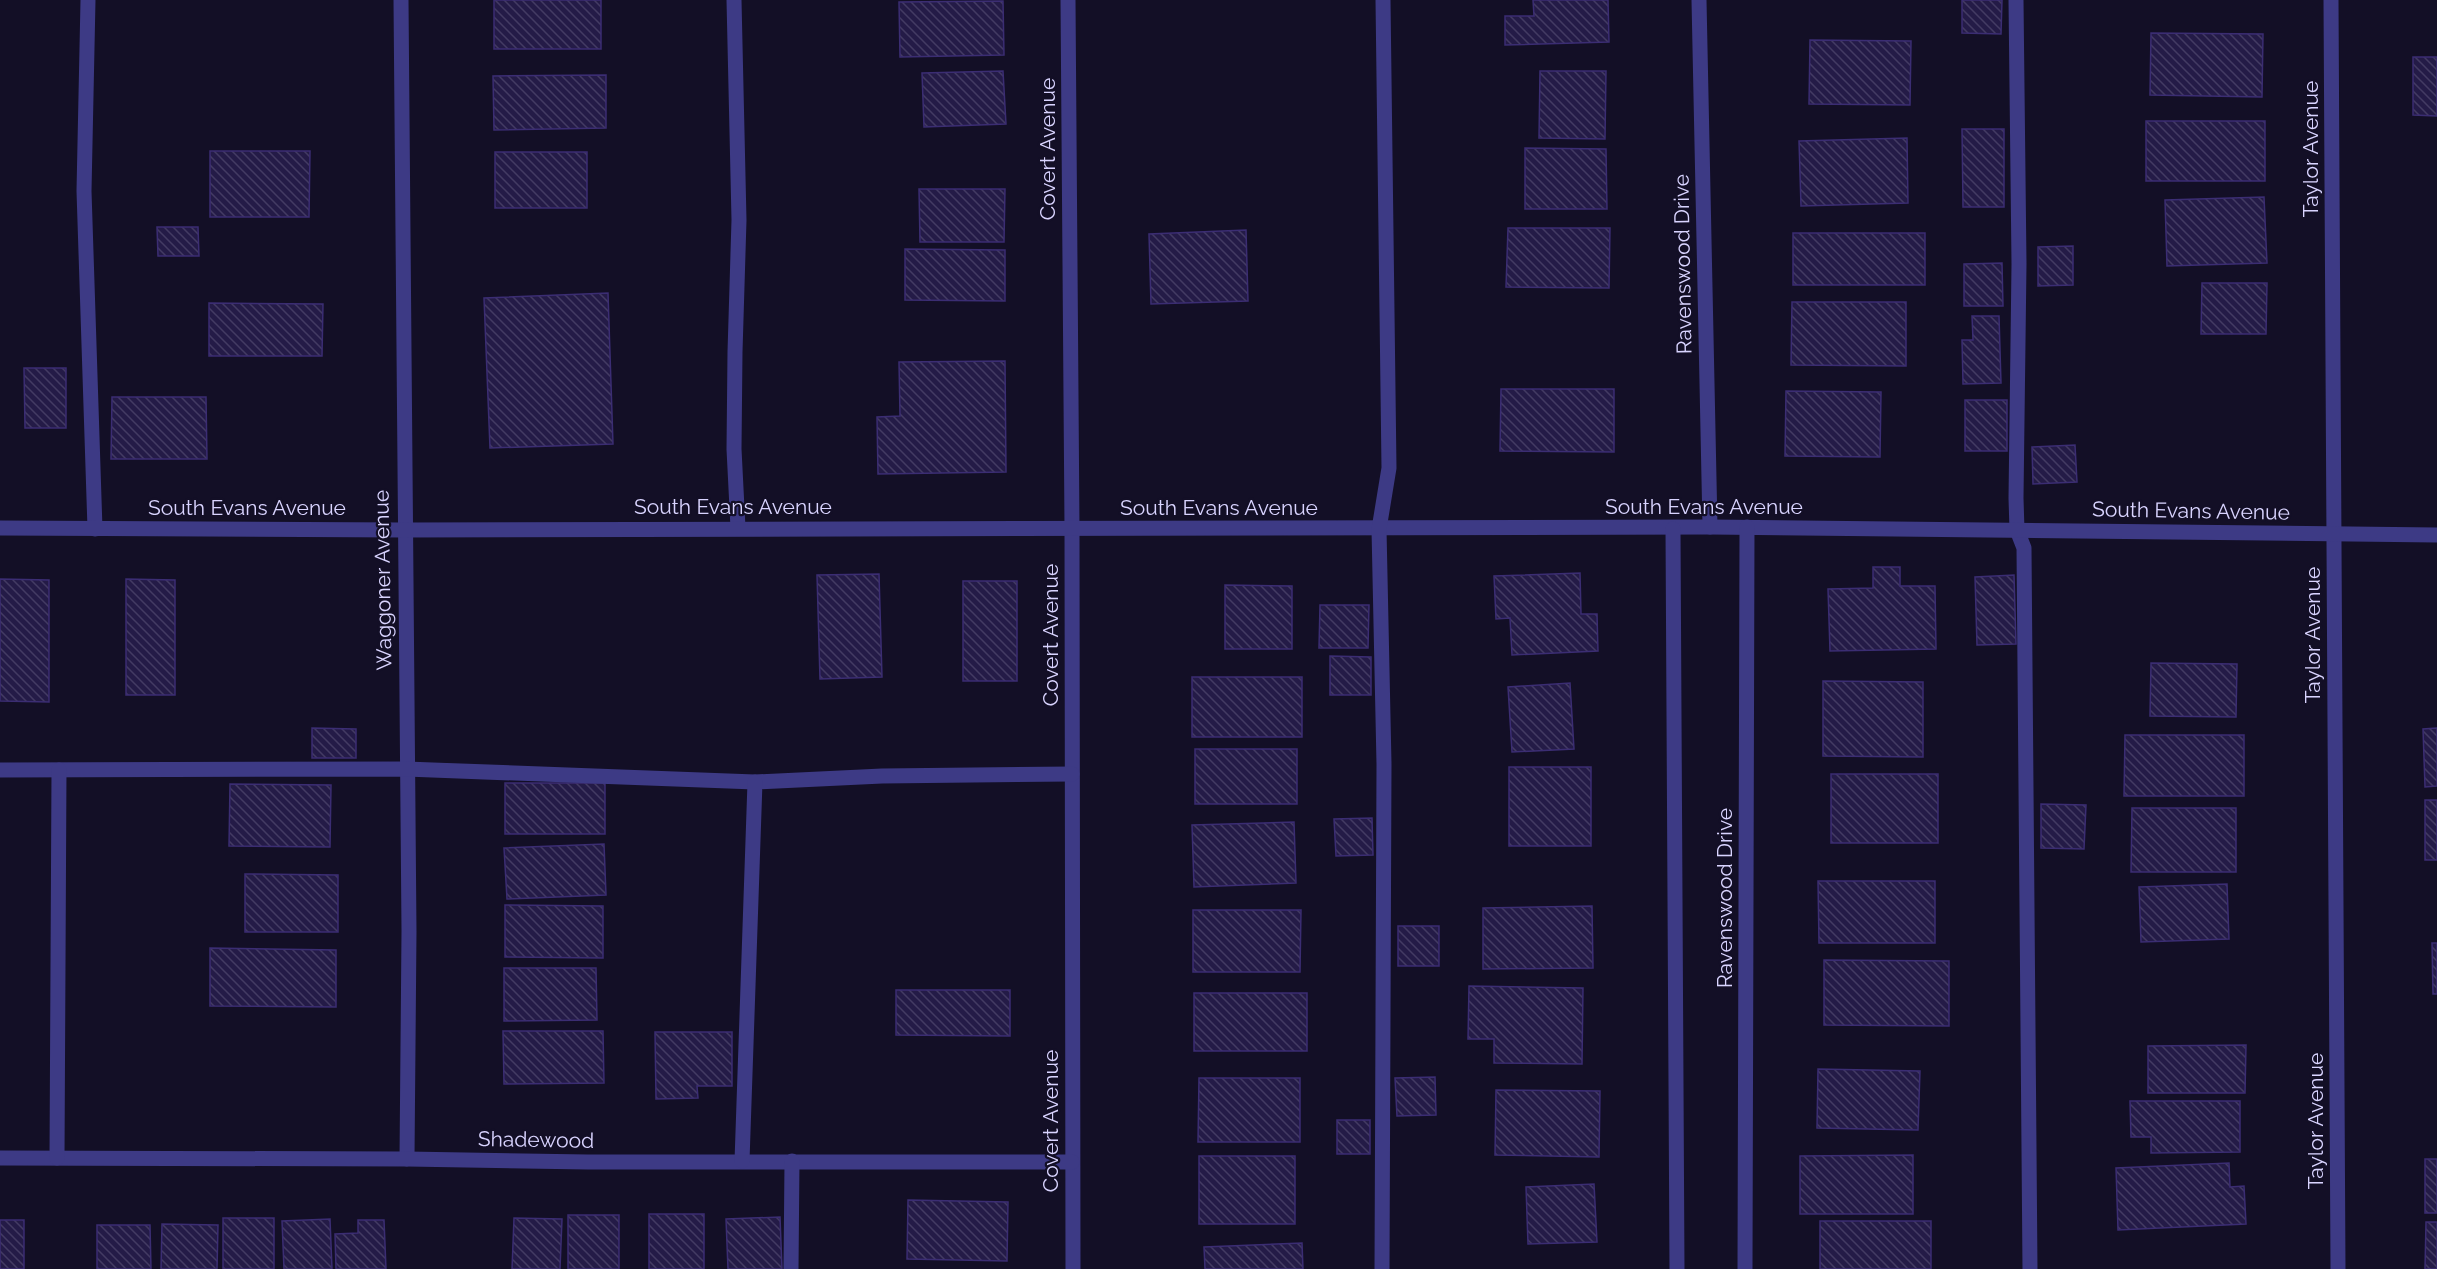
<svg xmlns="http://www.w3.org/2000/svg" width="2437" height="1269" viewBox="0 0 2437 1269" font-family="Raleway,sans-serif">
  <style>
    .building { fill: url(#building-back-hatch); stroke: #3b2d73; stroke-width: 1.5 }
    .lines { fill: none; stroke-linecap: round; stroke-linejoin: round }
    .minor { stroke: #3d3a85; stroke-width: 15 }
    .labels { text-anchor: middle; stroke-width: 4.5; stroke-linejoin: round; paint-order: stroke }
    .street-label { font-size: 21px; fill: #d9d4ff; stroke: #130f26 }
  </style>
  <defs>
    <pattern id="building-back-hatch" width="6" height="6" patternUnits="userSpaceOnUse" patternTransform="scale(1.5)"><rect width="6" height="6" fill="#241b47"/><path d="M-1 5l2 2M0 0l6 6M5-1l2 2" fill="none" stroke="#433b63"/></pattern>
  </defs>
  <rect width="100%" height="100%" fill="#130f26"/>
  <g class="building">
    <rect x="494" y="0" width="107" height="49"/>
    <path d="M 1533,0 L 1608,0 L 1609,42 L 1505,45 L 1505,16 L 1534,16 Z"/>
    <path d="M 1962,0 L 2002,0 L 2001,34 L 1962,33 Z"/>
    <path d="M 1003,1 L 1004,55 L 900,57 L 899,2 Z"/>
    <path d="M 2151,33 L 2263,34 L 2262,97 L 2150,95 Z"/>
    <path d="M 1810,40 L 1911,41 L 1910,105 L 1809,104 Z"/>
    <path d="M 2413,57 L 2437,57 L 2437,116 L 2413,115 Z"/>
    <path d="M 1003,71 L 1006,124 L 924,127 L 922,73 Z"/>
    <path d="M 1540,71 L 1606,71 L 1605,139 L 1539,138 Z"/>
    <path d="M 606,75 L 606,128 L 494,130 L 493,76 Z"/>
    <rect x="2146" y="121" width="119" height="60"/>
    <path d="M 1962,129 L 2004,129 L 2004,207 L 1963,207 Z"/>
    <path d="M 1907,138 L 1908,203 L 1801,206 L 1799,141 Z"/>
    <path d="M 1525,148 L 1606,149 L 1607,209 L 1525,209 Z"/>
    <path d="M 210,151 L 310,151 L 309,217 L 210,217 Z"/>
    <rect x="495" y="152" width="92" height="56"/>
    <path d="M 919,189 L 1005,189 L 1004,242 L 920,242 Z"/>
    <path d="M 2264,197 L 2267,263 L 2167,266 L 2165,200 Z"/>
    <path d="M 157,227 L 198,227 L 199,256 L 158,256 Z"/>
    <path d="M 1508,228 L 1610,228 L 1609,288 L 1506,287 Z"/>
    <path d="M 1246,230 L 1248,301 L 1151,304 L 1149,234 Z"/>
    <rect x="1793" y="233" width="132" height="52"/>
    <path d="M 2073,246 L 2073,285 L 2038,286 L 2038,247 Z"/>
    <path d="M 905,249 L 1005,250 L 1005,301 L 905,300 Z"/>
    <path d="M 2002,263 L 2003,306 L 1964,306 L 1964,264 Z"/>
    <path d="M 2202,283 L 2267,283 L 2266,334 L 2201,334 Z"/>
    <path d="M 608,293 L 613,444 L 490,448 L 484,298 Z"/>
    <path d="M 1792,302 L 1906,302 L 1906,366 L 1791,365 Z"/>
    <path d="M 209,303 L 323,304 L 322,356 L 209,356 Z"/>
    <path d="M 1972,316 L 1999,316 L 2001,383 L 1963,384 L 1962,340 L 1973,340 Z"/>
    <path d="M 1005,361 L 1006,472 L 878,474 L 877,417 L 900,416 L 899,362 Z"/>
    <path d="M 24,368 L 66,368 L 66,428 L 25,428 Z"/>
    <path d="M 1501,389 L 1614,389 L 1614,452 L 1500,451 Z"/>
    <path d="M 1786,391 L 1881,392 L 1880,457 L 1785,456 Z"/>
    <path d="M 112,397 L 206,397 L 207,459 L 111,459 Z"/>
    <rect x="1965" y="400" width="42" height="51"/>
    <path d="M 2075,445 L 2077,482 L 2033,484 L 2032,447 Z"/>
    <path d="M 1873,567 L 1900,567 L 1900,586 L 1935,586 L 1936,649 L 1830,651 L 1828,589 L 1873,588 Z"/>
    <path d="M 1580,573 L 1581,614 L 1597,614 L 1598,651 L 1512,655 L 1510,618 L 1496,619 L 1494,576 Z"/>
    <path d="M 879,574 L 882,677 L 820,679 L 817,575 Z"/>
    <path d="M 2014,575 L 2016,644 L 1977,645 L 1975,577 Z"/>
    <path d="M 0,579 L 49,580 L 49,702 L 0,701 Z"/>
    <path d="M 126,579 L 175,580 L 175,695 L 126,695 Z"/>
    <rect x="963" y="581" width="54" height="100"/>
    <path d="M 1225,585 L 1292,586 L 1292,649 L 1225,649 Z"/>
    <path d="M 1320,605 L 1369,605 L 1368,648 L 1319,648 Z"/>
    <path d="M 1330,656 L 1371,657 L 1371,695 L 1330,695 Z"/>
    <path d="M 2151,663 L 2237,664 L 2236,717 L 2150,716 Z"/>
    <rect x="1192" y="677" width="110" height="60"/>
    <path d="M 1823,681 L 1923,682 L 1923,757 L 1823,756 Z"/>
    <path d="M 1570,683 L 1574,749 L 1512,752 L 1508,687 Z"/>
    <path d="M 312,728 L 356,729 L 356,758 L 312,758 Z"/>
    <path d="M 2437,728 L 2437,786 L 2425,787 L 2423,729 Z"/>
    <path d="M 2125,735 L 2244,735 L 2244,796 L 2124,796 Z"/>
    <rect x="1195" y="749" width="102" height="55"/>
    <rect x="1509" y="767" width="82" height="79"/>
    <rect x="1831" y="774" width="107" height="69"/>
    <rect x="505" y="783" width="100" height="51"/>
    <path d="M 230,784 L 331,785 L 330,847 L 229,846 Z"/>
    <rect x="2425" y="800" width="12" height="60"/>
    <path d="M 2041,804 L 2086,805 L 2084,849 L 2041,848 Z"/>
    <path d="M 2132,808 L 2236,808 L 2236,872 L 2131,872 Z"/>
    <path d="M 1372,818 L 1373,855 L 1336,856 L 1334,819 Z"/>
    <path d="M 1294,822 L 1296,883 L 1194,887 L 1192,825 Z"/>
    <path d="M 604,844 L 606,895 L 507,899 L 504,848 Z"/>
    <path d="M 245,874 L 338,875 L 338,932 L 245,932 Z"/>
    <path d="M 1818,881 L 1935,881 L 1935,943 L 1819,943 Z"/>
    <path d="M 2227,884 L 2229,939 L 2141,942 L 2139,887 Z"/>
    <path d="M 505,905 L 603,906 L 603,958 L 505,957 Z"/>
    <path d="M 1592,906 L 1593,968 L 1483,969 L 1483,908 Z"/>
    <path d="M 1193,910 L 1301,910 L 1300,972 L 1193,972 Z"/>
    <rect x="1398" y="926" width="41" height="40"/>
    <path d="M 2432,943 L 2437,943 L 2437,994 L 2433,994 Z"/>
    <path d="M 210,948 L 336,950 L 336,1007 L 210,1006 Z"/>
    <path d="M 1824,960 L 1949,961 L 1949,1026 L 1824,1025 Z"/>
    <path d="M 504,968 L 596,968 L 597,1020 L 504,1021 Z"/>
    <path d="M 1469,986 L 1583,988 L 1582,1064 L 1494,1063 L 1494,1039 L 1468,1039 Z"/>
    <path d="M 896,990 L 1010,990 L 1010,1036 L 896,1035 Z"/>
    <rect x="1194" y="993" width="113" height="58"/>
    <path d="M 503,1031 L 603,1031 L 604,1083 L 504,1084 Z"/>
    <path d="M 655,1032 L 732,1032 L 732,1086 L 697,1086 L 698,1098 L 656,1099 Z"/>
    <path d="M 2246,1045 L 2245,1093 L 2148,1093 L 2148,1046 Z"/>
    <path d="M 1818,1069 L 1920,1071 L 1918,1130 L 1817,1128 Z"/>
    <path d="M 1435,1077 L 1436,1115 L 1397,1116 L 1395,1078 Z"/>
    <path d="M 1199,1078 L 1300,1078 L 1300,1142 L 1198,1142 Z"/>
    <path d="M 1496,1090 L 1600,1091 L 1599,1157 L 1495,1155 Z"/>
    <path d="M 2130,1101 L 2240,1101 L 2240,1152 L 2151,1153 L 2151,1137 L 2131,1137 Z"/>
    <rect x="1337" y="1120" width="33" height="34"/>
    <path d="M 1913,1155 L 1913,1214 L 1800,1214 L 1800,1156 Z"/>
    <rect x="1199" y="1156" width="96" height="68"/>
    <rect x="2425" y="1159" width="12" height="54"/>
    <path d="M 2229,1163 L 2230,1187 L 2244,1186 L 2246,1224 L 2118,1230 L 2116,1168 Z"/>
    <path d="M 1594,1184 L 1597,1242 L 1528,1244 L 1526,1187 Z"/>
    <path d="M 908,1200 L 1008,1202 L 1007,1261 L 907,1259 Z"/>
    <rect x="649" y="1214" width="55" height="55"/>
    <rect x="568" y="1215" width="51" height="54"/>
    <path d="M 780,1217 L 782,1269 L 728,1269 L 726,1219 Z"/>
    <rect x="223" y="1218" width="51" height="51"/>
    <path d="M 514,1218 L 562,1219 L 560,1269 L 512,1269 Z"/>
    <path d="M 330,1219 L 332,1269 L 284,1269 L 282,1221 Z"/>
    <rect x="0" y="1220" width="24" height="49"/>
    <path d="M 358,1220 L 384,1220 L 386,1269 L 336,1269 L 335,1234 L 358,1233 Z"/>
    <rect x="1820" y="1221" width="111" height="48"/>
    <path d="M 2426,1222 L 2437,1222 L 2437,1269 L 2425,1269 Z"/>
    <path d="M 162,1224 L 218,1225 L 217,1269 L 161,1269 Z"/>
    <path d="M 97,1225 L 150,1225 L 151,1269 L 97,1269 Z"/>
    <path d="M 1302,1243 L 1303,1269 L 1205,1269 L 1204,1247 Z"/>
  </g>
  <g class="lines">
    <g class="minor">
      <path d="M 88,0 L 84,191 L 95,529"/>
      <path d="M 401,0 L 409,931 L 407,1159"/>
      <path d="M 734,0 L 739,220 L 735,352 L 734,449 L 738,528"/>
      <path d="M 1068,0 L 1072,529 L 1073,1269"/>
      <path d="M 1699,0 L 1710,527"/>
      <path d="M 2016,0 L 2019,264 L 2016,498 L 2017,530 L 2024,548 L 2030,1269"/>
      <path d="M 2331,0 L 2338,1269"/>
      <path d="M 0,528 L 404,530 L 1710,527 L 2437,535"/>
      <path d="M 1673,529 L 1677,1269"/>
      <path d="M 0,770 L 406,769 L 755,782 L 882,776 L 1072,774"/>
      <path d="M 0,1158 L 407,1159 L 588,1162 L 1072,1162"/>
      <path d="M 57,1158 L 59,770"/>
      <path d="M 742,1161 L 755,782"/>
      <path d="M 791,1269 L 792,1161"/>
      <path d="M 1382,1269 L 1384,764 L 1379,529 L 1389,468 L 1383,0"/>
      <path d="M 1745,1269 L 1747,527"/>
    </g>
  </g>
  <g class="labels">
    <g class="street-label">
      <text transform="translate(1048 149) rotate(-90)" y="7">Covert Avenue</text>
      <text transform="translate(2311 149) rotate(-90)" y="7">Taylor Avenue</text>
      <text transform="translate(1683 264) rotate(-91)" y="7">Ravenswood Drive</text>
      <text x="733" y="514">South Evans Avenue</text>
      <text x="1704" y="514">South Evans Avenue</text>
      <text x="247" y="515">South Evans Avenue</text>
      <text x="1219" y="515">South Evans Avenue</text>
      <text transform="translate(2191 511) rotate(1)" y="7">South Evans Avenue</text>
      <text transform="translate(383 580) rotate(-91)" y="7">Waggoner Avenue</text>
      <text transform="translate(1051 635) rotate(-90)" y="7">Covert Avenue</text>
      <text transform="translate(2313 635) rotate(-90)" y="7">Taylor Avenue</text>
      <text transform="translate(1725 898) rotate(-90)" y="7">Ravenswood Drive</text>
      <text transform="translate(1051 1121) rotate(-90)" y="7">Covert Avenue</text>
      <text transform="translate(2316 1121) rotate(-90)" y="7">Taylor Avenue</text>
      <text transform="translate(536 1140) rotate(1)" y="7">Shadewood</text>
    </g>
  </g>
</svg>
